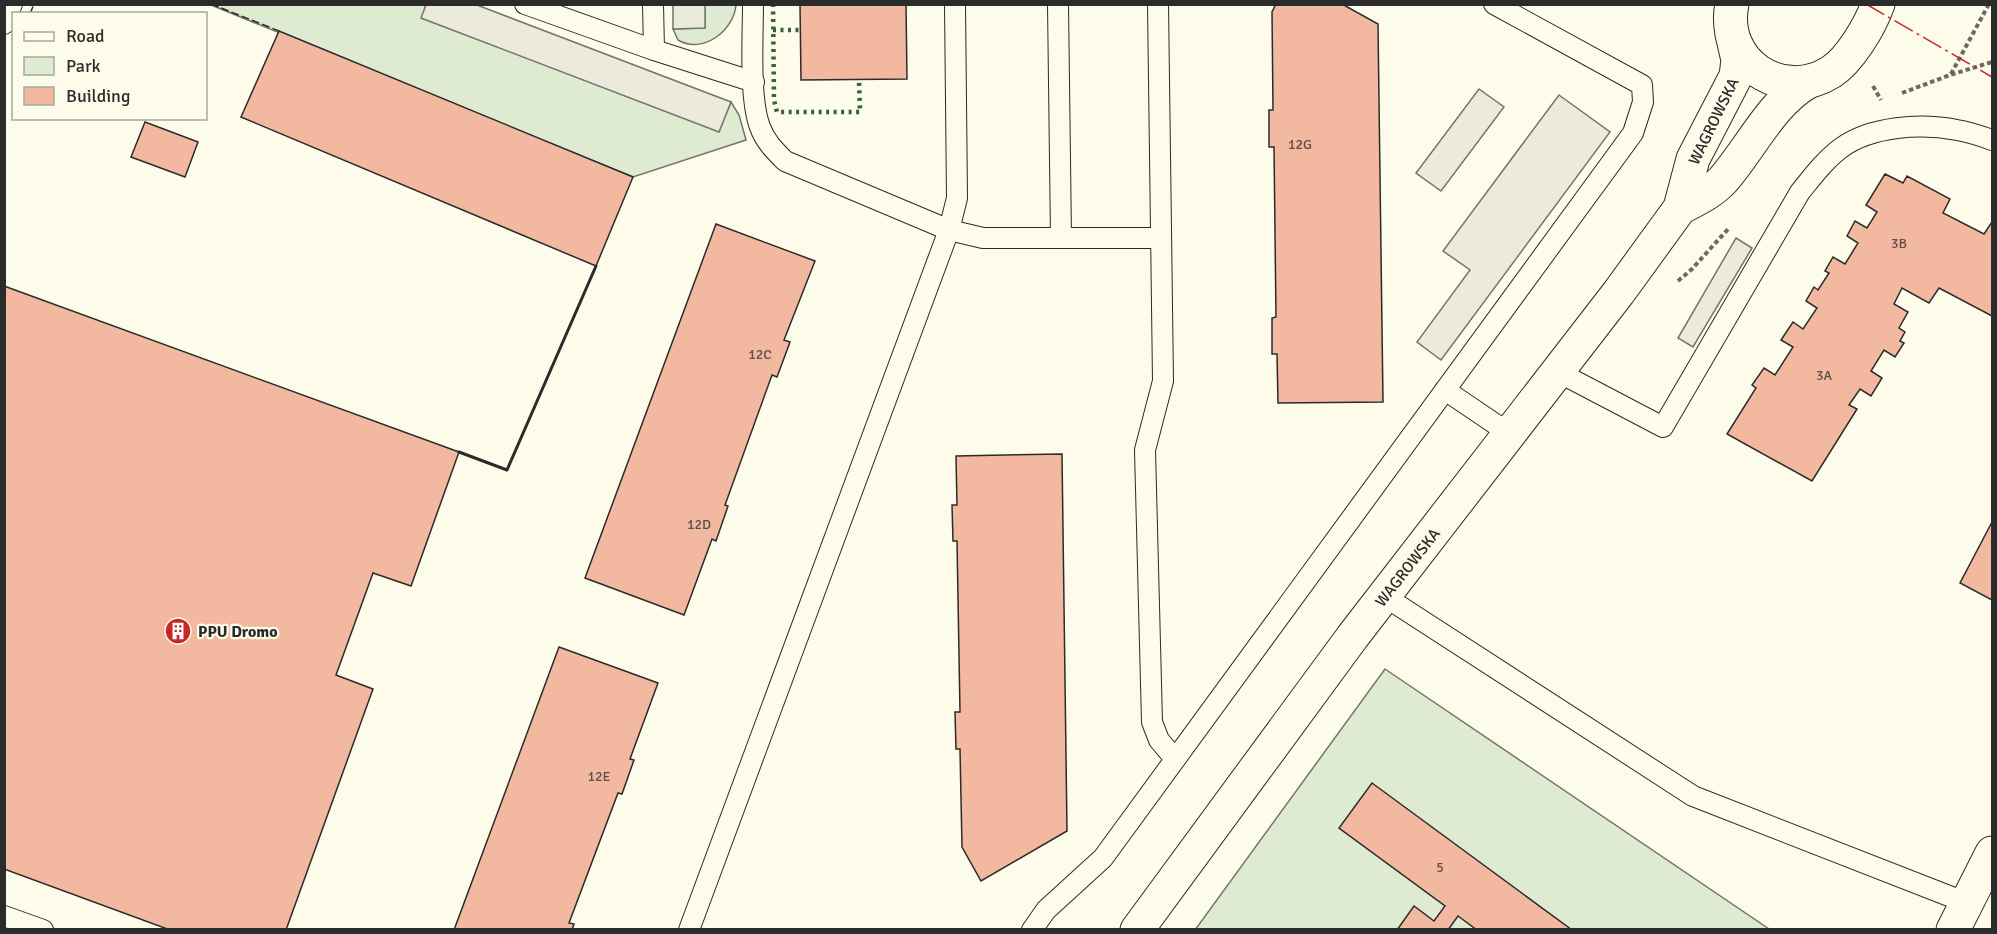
<svg xmlns="http://www.w3.org/2000/svg" width="1997" height="934" viewBox="0 0 1997 934" font-family="Signika,sans-serif">
  <style>
    .green { fill: #deebd1; stroke: #74746e; stroke-width: 1.5 }
    .parking { fill: #eceadb; stroke: #74746e; stroke-width: 1.5 }
    .building { fill: #f2b8a0; stroke: #2b2b2b; stroke-width: 1.5 }
    .lines { fill: none; stroke-linecap: round; stroke-linejoin: round }
    .service-casing { stroke: #2b2b2b; stroke-width: 22 }
    .minor-casing { stroke: #2b2b2b; stroke-width: 35 }
    .path { stroke: #6a6964; stroke-width: 4; stroke-dasharray: 4.5 3; stroke-linecap: butt }
    .service { stroke: #fdfbea; stroke-width: 20 }
    .minor { stroke: #fdfbea; stroke-width: 33 }
    .hedge { stroke: #34623c; stroke-width: 4.5; stroke-dasharray: 3 4.5; stroke-linecap: butt }
    .fence { stroke: #2b2b2b; stroke-width: 1.5; stroke-dasharray: 8 3; stroke-linecap: butt }
    .wall { stroke: #2b2b2b; stroke-width: 3 }
    .power { stroke: #c62828; stroke-width: 1.5; stroke-dasharray: 21 4.5 3 4.5; stroke-linecap: butt }
    .labels { text-anchor: middle; stroke-width: 4.5; stroke-linejoin: round; paint-order: stroke }
    .number-label { font-size: 14px; fill: #5d4e48 }
    .street-label { font-size: 16px; fill: #2b2b2b; stroke: #fdfbea }
    .poi-label { font-size: 16px; font-weight: bold; fill: #2b2b2b; stroke: #fdfbea; text-anchor: start }
  </style>
  <rect width="100%" height="100%" fill="#fdfbea"/>
  <g class="green">
    <path d="M 211,5 L 426,5 L 422,18 L 719,131 L 731,102 L 739,115 L 746,140 L 633,177 Z"/>
    <path d="M 705,5 L 736,5 C 734,30 703,55 678,40 L 673,29 L 705,28 Z"/>
    <path d="M 1385,669 L 1769,929 L 1195,930 Z"/>
  </g>
  <g class="parking">
    <path d="M 426,5 L 477,5 L 731,102 L 719,132 L 421,18 Z"/>
    <path d="M 673,5 L 705,5 L 705,28 L 673,29 Z"/>
    <path d="M 1479,89 L 1504,107 L 1441,191 L 1416,173 Z"/>
    <path d="M 1559,95 L 1610,132 L 1441,360 L 1417,342 L 1470,270 L 1443,251 Z"/>
    <path d="M 1736,238 L 1752,248 L 1693,347 L 1678,338 Z"/>
  </g>
  <g class="building">
    <path d="M 800,4 L 906,4 L 907,79 L 801,80 Z"/>
    <path d="M 1276,4 L 1342,4 L 1378,24 L 1383,402 L 1278,403 L 1277,354 L 1272,354 L 1272,318 L 1276,317 L 1274,147 L 1269,147 L 1269,110 L 1273,110 L 1272,12 Z"/>
    <path d="M 279,31 L 633,177 L 596,266 L 241,117 Z"/>
    <path d="M 145,122 L 198,142 L 185,177 L 131,157 Z"/>
    <path d="M 1885,174 L 1903,183 L 1907,176 L 1950,199 L 1943,213 L 1984,234 L 1992,222 L 1992,316 L 1939,288 L 1929,303 L 1902,288 L 1894,304 L 1908,312 L 1899,328 L 1905,332 L 1900,341 L 1904,343 L 1895,357 L 1884,350 L 1871,371 L 1882,378 L 1871,396 L 1860,389 L 1849,405 L 1857,409 L 1812,481 L 1727,434 L 1756,388 L 1752,385 L 1764,368 L 1775,375 L 1793,347 L 1781,340 L 1793,322 L 1803,329 L 1817,308 L 1806,301 L 1814,287 L 1818,290 L 1829,273 L 1825,271 L 1833,257 L 1845,264 L 1858,243 L 1847,236 L 1855,221 L 1867,228 L 1877,212 L 1866,205 Z"/>
    <path d="M 716,224 L 815,261 L 784,340 L 790,342 L 777,377 L 772,375 L 725,505 L 728,506 L 716,541 L 712,539 L 684,615 L 585,578 Z"/>
    <path d="M 4,286 L 459,452 L 411,586 L 373,573 L 336,675 L 373,689 L 286,930 L 170,930 L 4,869 Z"/>
    <path d="M 1062,454 L 1067,831 L 981,881 L 962,847 L 960,749 L 956,749 L 955,712 L 960,712 L 957,541 L 953,541 L 952,505 L 957,505 L 956,456 Z"/>
    <path d="M 1992,522 L 1992,600 L 1960,583 Z"/>
    <path d="M 559,647 L 658,683 L 630,759 L 634,760 L 622,794 L 618,793 L 569,923 L 574,924 L 572,930 L 454,930 Z"/>
    <path d="M 1372,783 L 1572,930 L 1477,930 L 1458,916 L 1448,930 L 1397,930 L 1414,906 L 1434,921 L 1445,906 L 1339,828 Z"/>
  </g>
  <g class="lines">
    <defs>
      <g id="service">
        <path d="M 525,4 L 654,50 L 754,82"/>
        <path d="M 653,4 L 654,50"/>
        <path d="M 753,4 C 753,37 749,98 760,127 C 765,141 774,150 785,161 L 949,230 L 983,238 L 1161,238"/>
        <path d="M 1058,4 L 1061,238"/>
        <path d="M 1158,4 L 1163,381 L 1145,450 L 1152,722 L 1159,740 L 1175,759"/>
        <path d="M 4,24 L 12,4"/>
        <path d="M 1558,372 L 1663,427 L 1800,192 C 1813,176 1825,160 1841,148 C 1871,126 1921,123 1957,130 C 1969,132 1981,136 1992,140"/>
        <path d="M 1445,390 L 1510,434"/>
        <path d="M 1384,596 L 1693,796 L 1967,903"/>
        <path d="M 4,916 L 43,930"/>
        <path d="M 689,930 L 949,230 L 957,198 L 955,4"/>
        <path d="M 1032,930 L 1046,910 L 1103,858 L 1633,133 L 1643,102 L 1642,85 L 1494,4"/>
      </g>
      <g id="minor">
        <path d="M 1732,4 C 1720,62 1782,103 1831,72 C 1850,60 1870,26 1878,4"/>
        <path d="M 1680,208 C 1695,200 1711,193 1723,180 C 1751,148 1771,103 1808,82"/>
        <path d="M 1137,930 L 1353,636 L 1619,292 L 1680,208 L 1693,159 L 1736,76 L 1738,60 L 1732,34"/>
        <path d="M 1953,930 L 1992,853"/>
      </g>
    </defs>
    <use href="#service" class="service-casing"/>
    <use href="#minor" class="minor-casing"/>
    <g class="path">
      <path d="M 1951,74 L 1989,4"/>
      <path d="M 1873,86 L 1881,100"/>
      <path d="M 1902,93 L 1950,75 L 1992,62"/>
      <path d="M 1678,281 L 1692,269 L 1729,228"/>
    </g>
    <use href="#service" class="service"/>
    <use href="#minor" class="minor"/>
    <g class="hedge">
      <path d="M 773,4 L 774,100 L 777,112 L 860,112 L 859,80"/>
      <path d="M 773,30 L 800,30"/>
    </g>
    <g class="fence">
      <path d="M 211,4 L 279,31"/>
      <path d="M 30,14 L 34,4"/>
    </g>
    <path class="wall" d="M 459,452 L 507,470 L 596,266"/>
    <path class="power" d="M 1866,4 L 1992,77"/>
  </g>
  <defs>
    <symbol id="building-disc" viewBox="-11 -11 22 22"><circle r="9.5" fill="#c62828" stroke="#fdfbea"/><path d="M-4-6H4V6H1V3H-1V6H-4ZM-2.5-4.3h1.7v1.8h-1.7ZM.8-4.3h1.7v1.8H.8ZM-2.5-1h1.7V.8h-1.7ZM.8-1h1.7V.8H.8Z" fill="#fff"/></symbol>
  </defs>
  <g fill-rule="evenodd">
    <use href="#building-disc" x="163" y="616" width="30" height="30"/>
  </g>
  <g class="labels">
    <g class="number-label">
      <text x="1300" y="149">12G</text>
      <text x="1899" y="248">3B</text>
      <text x="760" y="359">12C</text>
      <text x="1824" y="380">3A</text>
      <text x="699" y="529">12D</text>
      <text x="599" y="781">12E</text>
      <text x="1440" y="872">5</text>
    </g>
    <g class="street-label">
      <text transform="translate(1713 121) rotate(-64)" y="6">WAGROWSKA</text>
      <text transform="translate(1407 567) rotate(-52)" y="6">WAGROWSKA</text>
    </g>
    <g class="poi-label">
      <text x="198" y="637">PPU Dromo</text>
    </g>
  </g>
  <rect width="1997" height="934" fill="none" stroke="#2b2b2b" stroke-width="12"/>
  <rect x="12" y="12" width="195" height="108" fill="#fdfbea" stroke="#a9a89e" stroke-width="1.5"/>
  <rect x="24" y="32" width="30" height="9" fill="#fdfbea" stroke="#a9a89e" stroke-width="1.5"/>
  <text x="66" y="42" font-size="18" fill="#2b2b2b">Road</text>
  <rect x="24" y="57" width="30" height="18" fill="#deebd1" stroke="#a9a89e" stroke-width="1.5"/>
  <text x="66" y="72" font-size="18" fill="#2b2b2b">Park</text>
  <rect x="24" y="87" width="30" height="18" fill="#f2b8a0" stroke="#a9a89e" stroke-width="1.5"/>
  <text x="66" y="102" font-size="18" fill="#2b2b2b">Building</text>
</svg>
